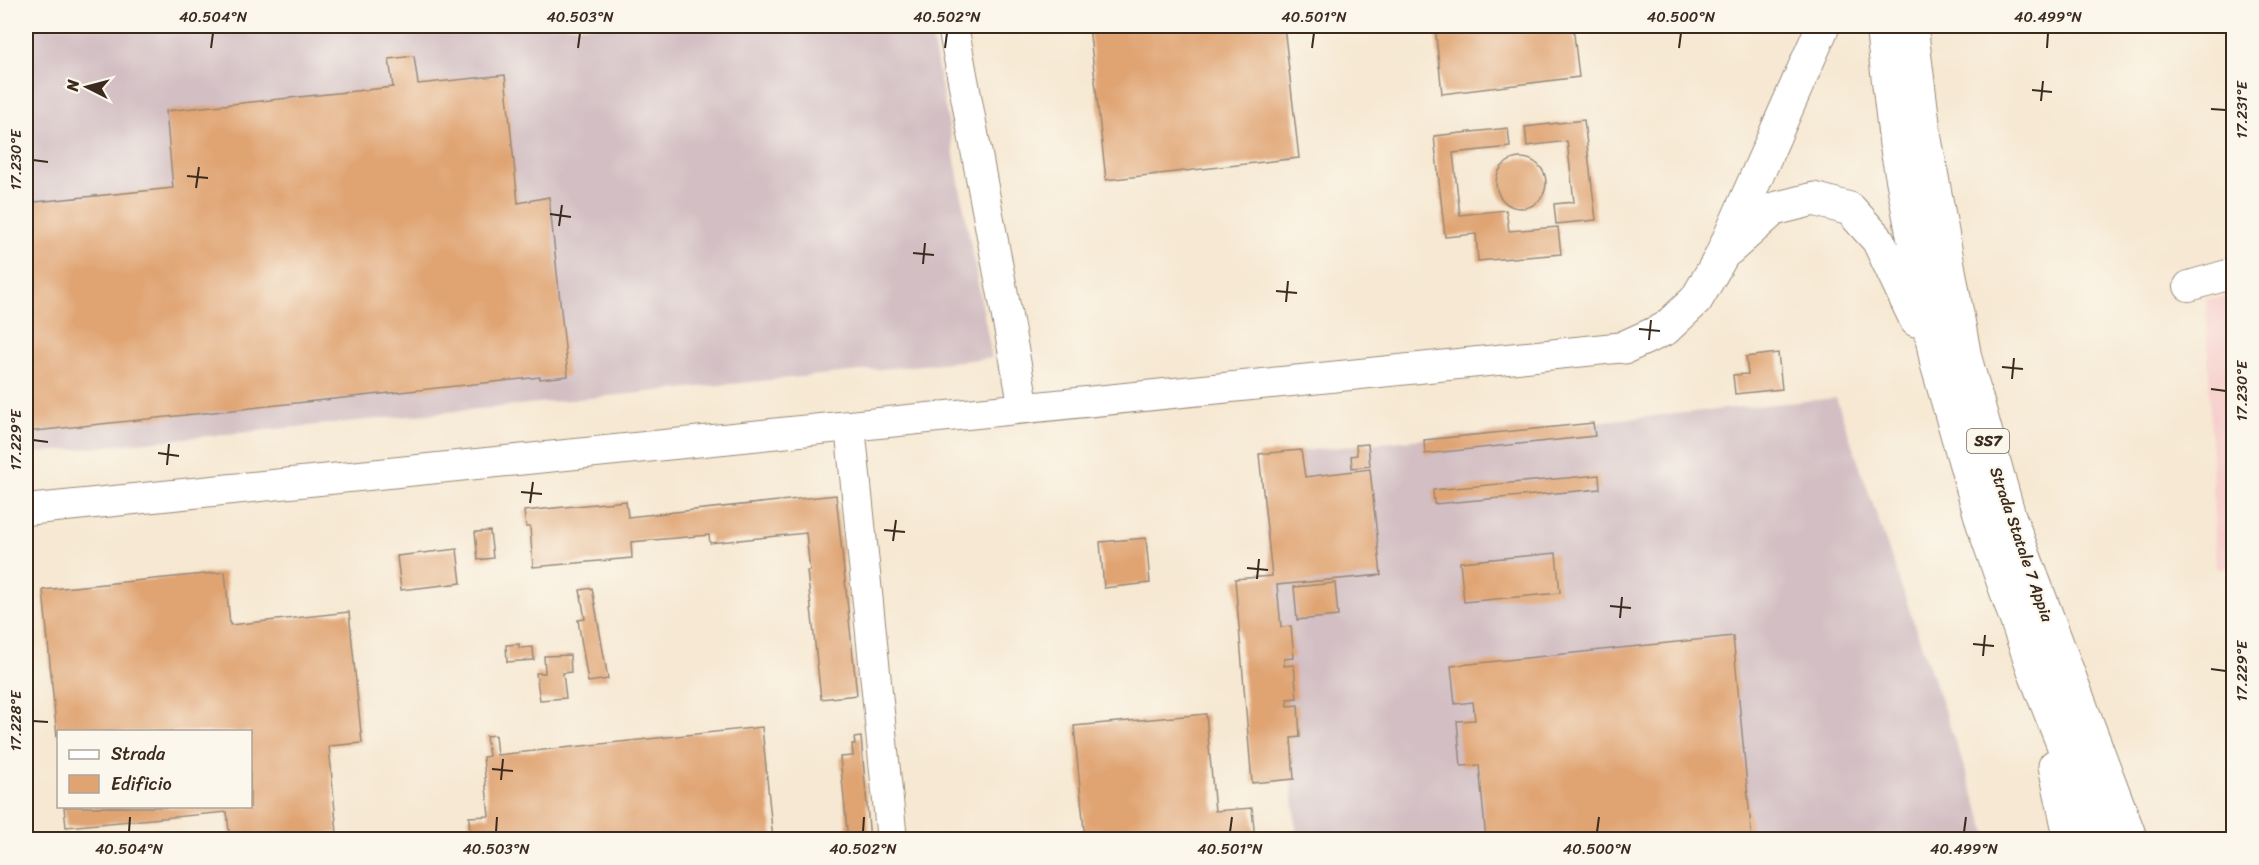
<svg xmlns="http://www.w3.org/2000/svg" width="2259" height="865" viewBox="0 0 2259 865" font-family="Sriracha,sans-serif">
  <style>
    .built { fill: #f7d0cd }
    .industrial { fill: #d2bec3 }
    .building { fill: #e0a473 }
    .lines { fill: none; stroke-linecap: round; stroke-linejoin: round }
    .minor-casing { stroke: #988978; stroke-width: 32 }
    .highway-casing { stroke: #988978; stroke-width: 35 }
    .minor { stroke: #fff; stroke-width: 30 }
    .highway { stroke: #fff; stroke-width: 33 }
    .ticks { fill: none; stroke: #3b2a1e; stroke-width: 2 }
    .labels { text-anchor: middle; stroke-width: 4.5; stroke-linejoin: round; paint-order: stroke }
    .shield { fill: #fbf7ec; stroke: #75685c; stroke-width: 1.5 }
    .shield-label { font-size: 15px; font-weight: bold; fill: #3b2a1e }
    .street-label { font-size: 16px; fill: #3b2a1e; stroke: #fbf7ec }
    .neatline { fill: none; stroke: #3b2a1e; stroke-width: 2 }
    .ticks-label { font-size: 15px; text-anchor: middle; fill: #3b2a1e }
  </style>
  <rect width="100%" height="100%" fill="#fbf7ec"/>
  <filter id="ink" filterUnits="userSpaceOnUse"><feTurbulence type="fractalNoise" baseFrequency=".0167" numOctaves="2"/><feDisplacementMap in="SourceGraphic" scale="12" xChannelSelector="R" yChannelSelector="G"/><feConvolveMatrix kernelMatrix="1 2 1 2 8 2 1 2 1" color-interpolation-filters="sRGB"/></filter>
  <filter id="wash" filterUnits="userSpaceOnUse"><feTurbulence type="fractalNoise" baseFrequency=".008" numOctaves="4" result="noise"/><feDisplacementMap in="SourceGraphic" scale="24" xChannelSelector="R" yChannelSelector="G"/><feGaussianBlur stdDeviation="1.35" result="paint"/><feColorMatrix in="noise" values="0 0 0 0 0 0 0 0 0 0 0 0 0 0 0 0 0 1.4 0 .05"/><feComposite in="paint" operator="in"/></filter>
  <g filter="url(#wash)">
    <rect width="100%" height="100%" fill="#f6e8d2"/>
    <path class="built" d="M 2233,295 L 2233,567 L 2216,569 L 2206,299 Z"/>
    <g class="industrial">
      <path d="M 26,26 L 930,26 L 992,358 L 26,454 Z"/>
      <path d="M 1836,398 L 1989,839 L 1297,839 L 1259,455 Z"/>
    </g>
    <g id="blocks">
      <g class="building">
        <path d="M 1089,26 L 1284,26 L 1299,158 L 1106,180 Z"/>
        <path d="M 1435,26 L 1573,26 L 1579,77 L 1442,94 Z"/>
        <path d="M 414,56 L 418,84 L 505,75 L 518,203 L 549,197 L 568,376 L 540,379 L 540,377 L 26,432 L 26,203 L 173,188 L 166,111 L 393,87 L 389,59 Z"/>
        <path d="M 1584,120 L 1596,220 L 1556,224 L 1554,204 L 1574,202 L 1567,141 L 1527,146 L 1525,127 Z"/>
        <path d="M 1508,128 L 1510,147 L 1453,153 L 1460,215 L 1506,210 L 1509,231 L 1558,227 L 1561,254 L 1478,261 L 1476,234 L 1445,237 L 1434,136 Z"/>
        <circle cx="1521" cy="183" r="25"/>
        <path d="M 1778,353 L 1782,389 L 1735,394 L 1733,375 L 1748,374 L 1746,357 Z"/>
        <path d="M 1593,423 L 1595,436 L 1425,454 L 1424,440 Z"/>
        <path d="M 1368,444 L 1370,466 L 1352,468 L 1351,456 L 1357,455 L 1356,445 Z"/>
        <path d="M 1301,450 L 1305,477 L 1370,469 L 1381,575 L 1277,585 L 1281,627 L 1291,626 L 1294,658 L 1284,659 L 1284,666 L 1294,665 L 1297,698 L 1287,699 L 1288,706 L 1298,705 L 1300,737 L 1291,738 L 1294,779 L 1252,783 L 1235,579 L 1272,576 L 1259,454 Z"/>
        <path d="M 1599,475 L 1600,489 L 1434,504 L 1433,490 Z"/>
        <path d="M 836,495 L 857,695 L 821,699 L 807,571 L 810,571 L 806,533 L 710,543 L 709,535 L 631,542 L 632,558 L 533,567 L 530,527 L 526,527 L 524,511 L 626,501 L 628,517 Z"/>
        <path d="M 490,531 L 493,558 L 478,560 L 475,532 Z"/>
        <path d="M 1146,538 L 1150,583 L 1104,588 L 1100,542 Z"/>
        <path d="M 457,549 L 461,583 L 401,590 L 397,556 Z"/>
        <path d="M 1556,553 L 1560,593 L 1464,602 L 1460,562 Z"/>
        <path d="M 225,572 L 230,625 L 349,612 L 362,743 L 329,746 L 337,833 L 272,840 L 230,840 L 227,812 L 66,827 L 64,807 L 250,807 L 250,732 L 58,732 L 57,737 L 43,590 Z"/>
        <path d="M 1335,583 L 1338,616 L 1297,620 L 1294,587 Z"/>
        <path d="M 592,588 L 608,679 L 588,682 L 578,620 L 585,619 L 580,590 Z"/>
        <path d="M 1733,636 L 1752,840 L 1486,840 L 1479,765 L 1461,766 L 1457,721 L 1475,720 L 1473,702 L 1455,704 L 1451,666 Z"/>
        <path d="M 519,644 L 519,648 L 533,647 L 534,660 L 507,662 L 506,645 Z"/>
        <path d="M 570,655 L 571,672 L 563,673 L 566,698 L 540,700 L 536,673 L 545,673 L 544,656 Z"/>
        <path d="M 1206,714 L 1215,811 L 1252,808 L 1255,840 L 1085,840 L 1074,726 Z"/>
        <path d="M 762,727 L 773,840 L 450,840 L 470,836 L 469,817 L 489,816 L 483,757 L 489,756 L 486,736 L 495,735 L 497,755 Z"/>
        <path d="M 861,737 L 870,840 L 848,840 L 840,757 L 853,756 L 852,744 L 855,744 L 854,738 Z"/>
      </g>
    </g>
  </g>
  <g filter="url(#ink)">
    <use href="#blocks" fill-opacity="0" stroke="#988978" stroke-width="1.5"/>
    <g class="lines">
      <defs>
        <g id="minor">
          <path d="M 953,26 L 1024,408"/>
          <path d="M 2189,286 L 2234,273"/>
          <path d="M 850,426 L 892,840"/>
          <path d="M 26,510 L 1625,347"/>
        </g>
        <g id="highway">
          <path d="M 1882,26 L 1896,144 L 1937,364 L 1983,524 L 2036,676 L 2101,840"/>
          <path d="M 1911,26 L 1925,139 L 1965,358 L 2009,516 L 2131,840"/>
          <path d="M 1729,249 L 1774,209 L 1814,199 L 1850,209 L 1878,240 L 1916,320"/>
          <path d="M 1625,347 L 1665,329 L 1696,300 L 1721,257 L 1823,26"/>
          <path d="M 2055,766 L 2071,840"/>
        </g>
      </defs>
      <use href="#minor" class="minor-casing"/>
      <use href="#highway" class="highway-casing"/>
      <use href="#minor" class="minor"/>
      <use href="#highway" class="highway"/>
    </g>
  </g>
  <path class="ticks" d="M 211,48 L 213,33M 578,48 L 580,33M 945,48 L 947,33M 1312,48 L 1314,33M 1679,48 L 1681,33M 2047,48 L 2048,33M 2032,90 L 2052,92M 2041,101 L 2043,81M 2211,109 L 2226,110M 33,160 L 48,162M 187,176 L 208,178M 196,188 L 199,167M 550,214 L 571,217M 559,226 L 562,205M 913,253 L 934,255M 923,264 L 925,243M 1276,291 L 1297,293M 1286,302 L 1288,281M 1639,329 L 1660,331M 1649,340 L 1651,320M 2002,367 L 2023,369M 2012,379 L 2014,358M 2211,389 L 2226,391M 33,440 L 48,442M 158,453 L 179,456M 167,465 L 169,444M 521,492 L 542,494M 530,503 L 533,482M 884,530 L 905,532M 893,541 L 896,520M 1247,568 L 1268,570M 1257,579 L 1259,559M 1610,606 L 1631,608M 1620,618 L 1622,597M 1973,644 L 1994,646M 1983,656 L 1985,635M 2211,669 L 2226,671M 33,721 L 48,722M 492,769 L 513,771M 501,780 L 503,759M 129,832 L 130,817M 496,832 L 497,817M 863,832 L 864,817M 1230,832 L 1232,817M 1597,832 L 1599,817M 1964,832 L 1966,817"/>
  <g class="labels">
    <rect class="shield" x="1967" y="429" width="42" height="24" rx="4.5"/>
    <g class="shield-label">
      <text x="1988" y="446">SS7</text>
    </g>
    <g class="street-label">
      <text transform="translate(2022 544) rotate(71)" y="6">Strada Statale 7 Appia</text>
    </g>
  </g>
  <rect width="2259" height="865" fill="none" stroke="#fbf7ec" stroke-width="66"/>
  <rect x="57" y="730" width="195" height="78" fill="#fbf7ec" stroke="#aea59a" stroke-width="1.5"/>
  <rect x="69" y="750" width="30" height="9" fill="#ffffff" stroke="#aea59a" stroke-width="1.5"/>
  <text x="111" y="760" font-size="18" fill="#3b2a1e">Strada</text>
  <rect x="69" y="775" width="30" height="18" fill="#e0a473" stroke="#aea59a" stroke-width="1.5"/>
  <text x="111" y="790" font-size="18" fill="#3b2a1e">Edificio</text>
  <g transform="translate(87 87) rotate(276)" stroke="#fbf7ec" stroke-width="4.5" paint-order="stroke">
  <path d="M0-4.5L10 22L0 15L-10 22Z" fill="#3b2a1e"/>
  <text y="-9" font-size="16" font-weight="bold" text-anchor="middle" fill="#3b2a1e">N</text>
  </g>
  <rect x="33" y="33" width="2193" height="799" class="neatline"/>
  <g class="ticks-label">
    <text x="213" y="22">40.504°N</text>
    <text x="580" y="22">40.503°N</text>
    <text x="947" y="22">40.502°N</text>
    <text x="1314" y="22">40.501°N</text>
    <text x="1681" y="22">40.500°N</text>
    <text x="2048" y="22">40.499°N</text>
    <text transform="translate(2242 110) rotate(-90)" y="5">17.231°E</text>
    <text transform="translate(16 160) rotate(-90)" y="5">17.230°E</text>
    <text transform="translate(2242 391) rotate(-90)" y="5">17.230°E</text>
    <text transform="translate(16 440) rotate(-90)" y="5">17.229°E</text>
    <text transform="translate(2242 671) rotate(-90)" y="5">17.229°E</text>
    <text transform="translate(16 721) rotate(-90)" y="5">17.228°E</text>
    <text x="129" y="854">40.504°N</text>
    <text x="496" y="854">40.503°N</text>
    <text x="863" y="854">40.502°N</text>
    <text x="1230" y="854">40.501°N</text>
    <text x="1597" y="854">40.500°N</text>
    <text x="1964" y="854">40.499°N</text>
  </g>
</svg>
